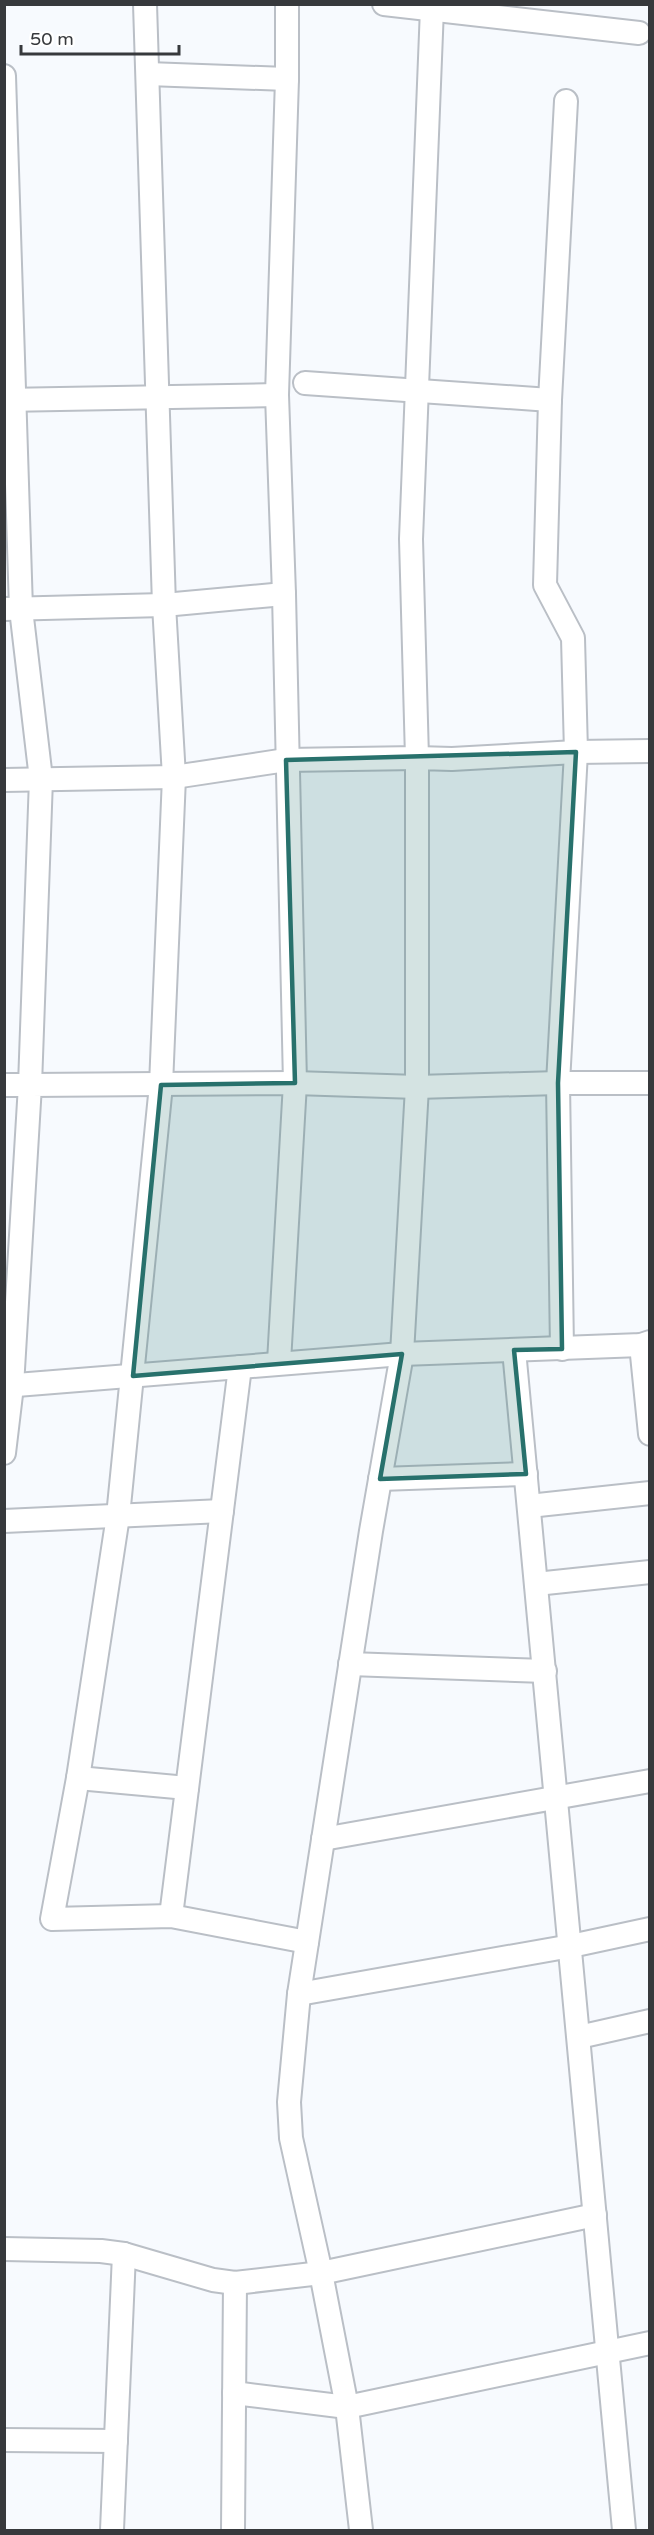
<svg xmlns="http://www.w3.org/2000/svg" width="654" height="2535" viewBox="0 0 654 2535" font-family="'Varela Round',sans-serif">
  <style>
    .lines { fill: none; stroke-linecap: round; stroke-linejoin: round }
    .minor-casing { stroke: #babfc6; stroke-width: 26 }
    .minor { stroke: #fff; stroke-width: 22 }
    .marked { fill: #28716c; fill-opacity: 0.2; stroke: #28716c; stroke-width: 4.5; stroke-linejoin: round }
  </style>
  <rect width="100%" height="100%" fill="#f7fafe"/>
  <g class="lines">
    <defs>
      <g id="minor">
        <path d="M 145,4 L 164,605 L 174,777 L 161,1085 L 118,1516 L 78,1778 L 52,1919 L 171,1916 L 307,1942"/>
        <path d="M 384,4 L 639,33"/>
        <path d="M 148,74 L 287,79"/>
        <path d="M 4,76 L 21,609 L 41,779 L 30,1085 L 4,1085"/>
        <path d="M 305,383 L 550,400"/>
        <path d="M 4,400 L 277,395"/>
        <path d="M 4,609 L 164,605 L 284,594"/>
        <path d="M 4,780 L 174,777 L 286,760 L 417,758 L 411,539 L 432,8"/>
        <path d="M 641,1345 L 650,1434"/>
        <path d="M 562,1349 L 558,1083 L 576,752 L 573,638 L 545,585 L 550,400 L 566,101"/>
        <path d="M 514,1350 L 624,2530"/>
        <path d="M 279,1362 L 295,1083 L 284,594 L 277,395 L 287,79 L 287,4"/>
        <path d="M 4,1386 L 402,1354 L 641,1345 L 650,1342"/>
        <path d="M 4,1453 L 12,1386 L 30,1085 L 295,1083 L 417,1087 L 558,1083 L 650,1083"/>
        <path d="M 380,1479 L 526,1474"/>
        <path d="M 529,1506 L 650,1493"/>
        <path d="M 4,1521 L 222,1511"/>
        <path d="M 536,1584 L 650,1572"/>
        <path d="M 350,1664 L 545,1671"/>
        <path d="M 78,1778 L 187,1788"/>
        <path d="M 323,1839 L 650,1781"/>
        <path d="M 171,1916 L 240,1367"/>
        <path d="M 299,1994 L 571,1946 L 650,1929"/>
        <path d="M 579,2037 L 650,2021"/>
        <path d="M 4,2249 L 101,2251 L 124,2254 L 213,2280 L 235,2283 L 321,2273 L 595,2215"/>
        <path d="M 234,2393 L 347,2407 L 650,2343"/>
        <path d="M 4,2440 L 116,2441"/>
        <path d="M 112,2530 L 124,2254"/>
        <path d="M 233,2530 L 235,2283"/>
        <path d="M 361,2530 L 347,2407 L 321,2273 L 291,2138 L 289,2102 L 299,1994 L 371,1531 L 402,1354 L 417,1087 L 417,758 L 452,759 L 576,752 L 650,751"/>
      </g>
    </defs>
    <use href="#minor" class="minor-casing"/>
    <use href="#minor" class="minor"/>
  </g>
  <path class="marked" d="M 576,752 L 558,1083 L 562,1349 L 514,1350 L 526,1474 L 380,1479 L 402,1354 L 133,1376 L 161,1085 L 295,1083 L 286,760 Z"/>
  <rect width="654" height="2535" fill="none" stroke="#37393c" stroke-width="12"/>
  <path d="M21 45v9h158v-9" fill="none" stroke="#37393c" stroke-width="3"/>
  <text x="30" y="45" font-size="18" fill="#37393c" stroke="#ffffff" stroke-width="4.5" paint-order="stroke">50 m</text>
</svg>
